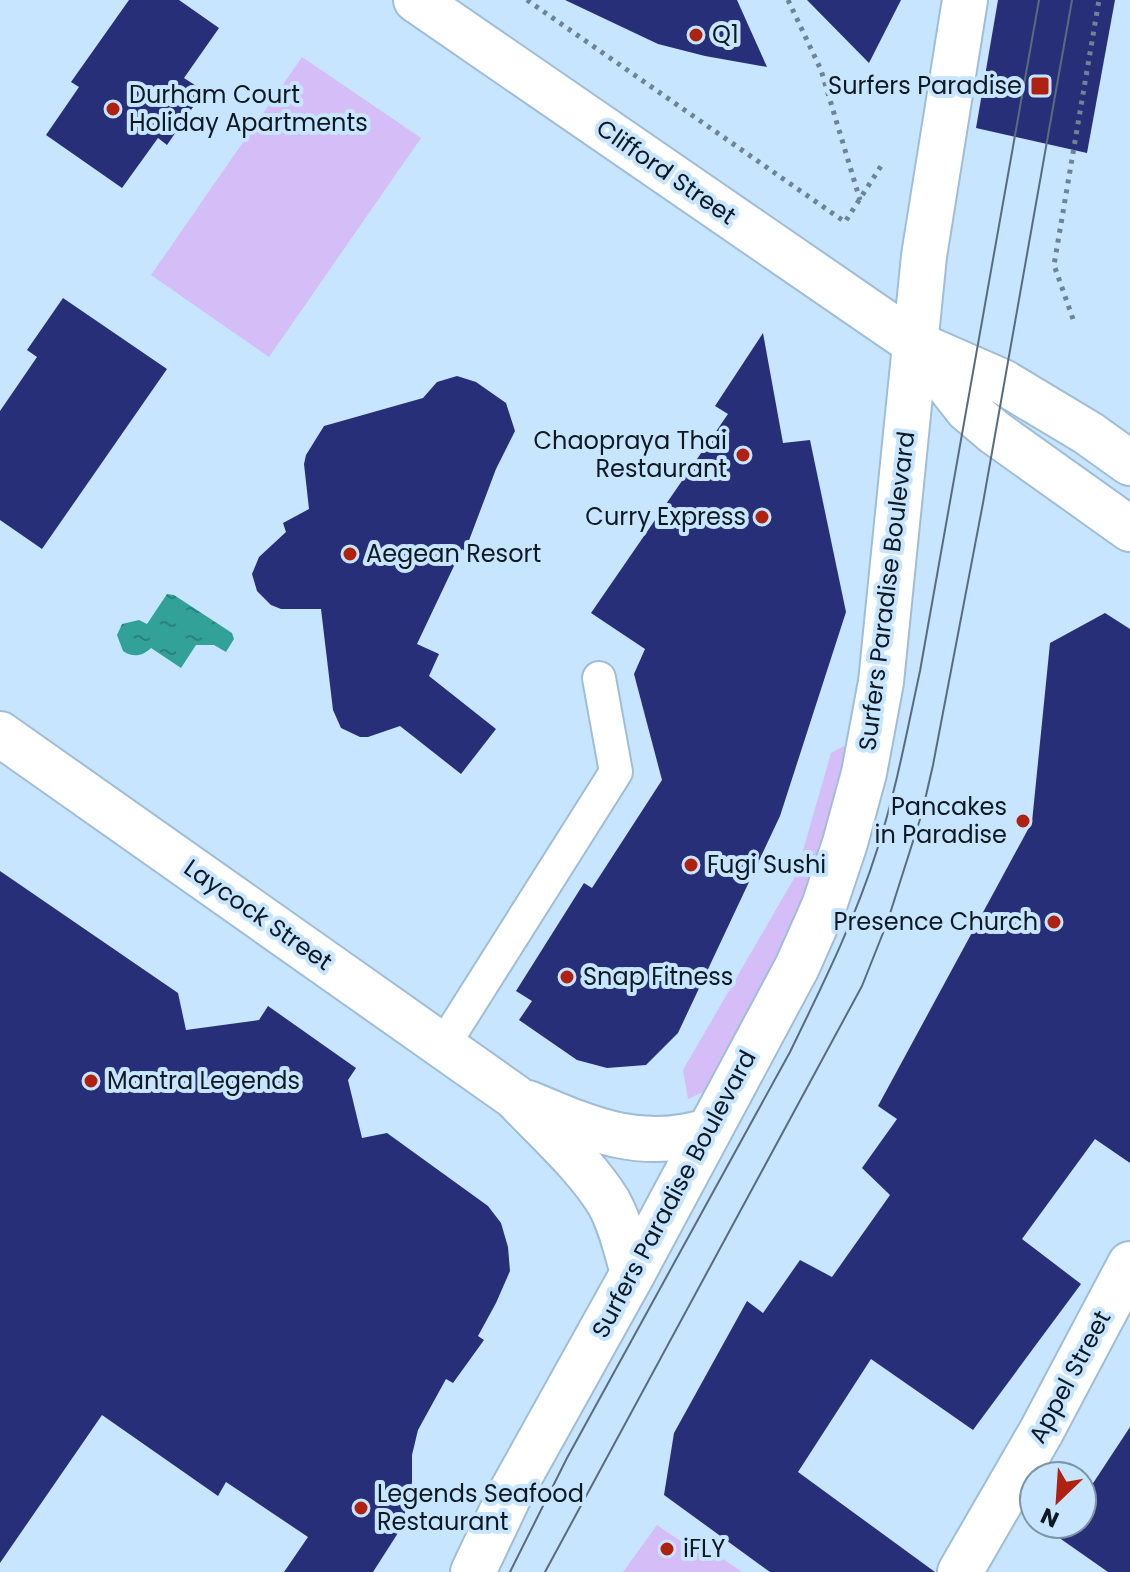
<svg xmlns="http://www.w3.org/2000/svg" width="1130" height="1572" viewBox="0 0 1130 1572" font-family="Poppins,sans-serif">
  <style>
    .garden { fill: #d5bdf7 }
    .water { fill: url(#water-ripples) }
    .building { fill: #282f79 }
    .lines { fill: none; stroke-linecap: round; stroke-linejoin: round }
    .lane-casing { stroke: #a0bdd6; stroke-width: 36 }
    .street-casing { stroke: #a0bdd6; stroke-width: 48 }
    .secondary-casing { stroke: #a0bdd6; stroke-width: 48 }
    .path { stroke: #6e8395; stroke-width: 5; stroke-dasharray: 4 6; stroke-linecap: butt }
    .lane { stroke: #fff; stroke-width: 32 }
    .street { stroke: #fff; stroke-width: 44 }
    .secondary { stroke: #fff; stroke-width: 44 }
    .tram { stroke: #5a6c7c; stroke-width: 2 }
    .poi-dot { fill: #af2111; stroke: #c7e5ff; stroke-width: 3 }
    .labels { text-anchor: middle; stroke-width: 8; stroke-linejoin: round; paint-order: stroke }
    .poi-label { font-size: 24px; fill: #0e1922; stroke: #c7e5ff; text-anchor: start }
    .street-label { font-size: 24px; fill: #0e1922; stroke: #c7e5ff }
  </style>
  <defs>
    <pattern id="water-ripples" width="26" height="14" patternUnits="userSpaceOnUse" patternTransform="scale(2)"><rect width="26" height="14" fill="#32a298"/><path d="M2 4q2-2 4 0t4 0M15 11q2-2 4 0t4 0" fill="none" stroke="#29837c"/></pattern>
  </defs>
  <rect width="100%" height="100%" fill="#c7e5ff"/>
  <g class="garden">
    <path d="M 302,57 L 421,138 L 269,357 L 151,275 Z"/>
    <path d="M 854,741 L 828,838 L 785,950 L 709,1089 L 688,1099 L 683,1070 L 796,875 L 831,753 Z"/>
    <path d="M 657,1525 L 698,1553 L 704,1546 L 742,1572 L 623,1572 Z"/>
  </g>
  <path class="water" d="M 167,594 L 174,595 L 232,633 L 234,639 L 226,652 L 214,645 L 196,645 L 181,668 L 151,648 C 143,656 133,658 123,651 L 117,635 L 122,624 L 139,620 L 147,624 Z"/>
  <g class="building">
    <path d="M 129,0 L 179,0 L 219,28 L 184,78 L 204,91 L 167,145 L 158,138 L 122,188 L 46,135 L 79,87 L 71,82 Z"/>
    <path d="M 565,0 L 737,0 L 767,67 L 705,56 L 658,44 Z"/>
    <path d="M 807,0 L 901,0 L 869,63 Z"/>
    <path d="M 998,0 L 1115,0 L 1087,153 L 976,128 Z"/>
    <path d="M 63,298 L 167,369 L 42,549 L 0,520 L 0,411 L 37,357 L 27,350 Z"/>
    <path d="M 763,333 L 783,443 L 810,440 L 846,612 L 780,816 L 678,1033 L 646,1065 L 607,1068 L 577,1060 L 519,1020 L 532,1001 L 516,991 L 584,883 L 592,888 L 662,780 L 634,674 L 645,649 L 591,613 L 728,414 L 715,406 Z"/>
    <path d="M 457,376 L 476,382 L 506,403 L 515,431 L 496,469 L 465,551 L 462,549 L 417,644 L 439,654 L 429,676 L 496,729 L 461,774 L 400,726 L 368,737 L 360,737 L 341,728 L 333,710 L 321,609 L 281,609 L 271,605 L 257,591 L 252,574 L 259,557 L 286,532 L 283,523 L 309,509 L 304,464 L 306,455 L 324,426 L 423,398 L 437,382 Z"/>
    <path d="M 1105,613 L 1130,629 L 1130,1163 L 1095,1139 L 1022,1239 L 1081,1284 L 973,1430 L 871,1359 L 798,1472 L 935,1572 L 770,1572 L 664,1495 L 674,1433 L 747,1301 L 763,1313 L 800,1260 L 832,1277 L 890,1195 L 862,1168 L 897,1119 L 878,1106 L 1032,822 L 1050,643 Z"/>
    <path d="M 0,871 L 178,993 L 186,1030 L 259,1020 L 268,1006 L 356,1068 L 348,1080 L 362,1138 L 387,1133 L 488,1206 L 501,1223 L 508,1247 L 510,1271 L 496,1303 L 478,1336 L 484,1340 L 453,1383 L 446,1379 L 418,1430 L 412,1455 L 412,1482 L 408,1504 L 398,1533 L 373,1572 L 284,1572 L 308,1537 L 226,1482 L 218,1496 L 102,1415 L 0,1563 Z"/>
    <path d="M 1130,1427 L 1130,1572 L 1108,1572 L 1058,1537 L 1066,1524 L 1082,1524 L 1082,1500 Z"/>
  </g>
  <g class="lines">
    <defs>
      <path id="lane" d="M 443,1046 L 616,772 L 599,678"/>
      <g id="street">
        <path d="M 416,0 L 916,344 L 1003,382 L 1088,433 L 1130,463"/>
        <path d="M 916,344 L 967,409 L 994,432 L 1130,529"/>
        <path d="M 0,734 L 515,1097 C 545,1129 586,1165 609,1203 C 621,1225 626,1249 633,1273"/>
        <path d="M 528,1103 C 590,1129 640,1152 708,1131"/>
        <path d="M 960,1572 L 1041,1432 L 1130,1264"/>
      </g>
      <path id="secondary" d="M 473,1572 L 510,1494 L 633,1273 L 797,967 L 824,906 L 845,843 L 864,773 L 881,682 L 924,256 L 965,0"/>
    </defs>
    <use href="#lane" class="lane-casing"/>
    <use href="#street" class="street-casing"/>
    <use href="#secondary" class="secondary-casing"/>
    <g class="path">
      <path d="M 527,0 L 845,222 L 883,163"/>
      <path d="M 788,0 L 821,70 L 860,200"/>
      <path d="M 1073,319 L 1054,265 L 1099,0"/>
    </g>
    <use href="#lane" class="lane"/>
    <use href="#street" class="street"/>
    <use href="#secondary" class="secondary"/>
    <g class="tram">
      <path d="M 510,1572 L 567,1458 L 790,1052 C 822,986 855,920 877,850 C 896,791 907,731 920,671 L 1039,0"/>
      <path d="M 545,1572 L 862,986 L 887,923 L 922,813 L 933,765 L 983,503 L 1072,0"/>
    </g>
  </g>
  <g class="poi-dot">
    <circle cx="696" cy="35" r="8"/>
    <rect x="1030" y="76" width="20" height="20" rx="4"/>
    <circle cx="113" cy="109" r="8"/>
    <circle cx="743" cy="455" r="8"/>
    <circle cx="762" cy="517" r="8"/>
    <circle cx="350" cy="554" r="8"/>
    <circle cx="1023" cy="821" r="8"/>
    <circle cx="691" cy="865" r="8"/>
    <circle cx="1054" cy="922" r="8"/>
    <circle cx="567" cy="977" r="8"/>
    <circle cx="91" cy="1081" r="8"/>
    <circle cx="361" cy="1508" r="8"/>
    <circle cx="667" cy="1549" r="8"/>
  </g>
  <g class="labels">
    <g class="poi-label">
      <text x="712" y="43">Q1</text>
      <text x="1022" y="94" text-anchor="end">Surfers Paradise</text>
      <text x="129" y="103">Durham Court<tspan x="129" dy="28">Holiday Apartments</tspan></text>
      <text x="727" y="449" text-anchor="end">Chaopraya Thai<tspan x="727" dy="28">Restaurant</tspan></text>
      <text x="746" y="525" text-anchor="end">Curry Express</text>
      <text x="366" y="562">Aegean Resort</text>
      <text x="1007" y="815" text-anchor="end">Pancakes<tspan x="1007" dy="28">in Paradise</tspan></text>
      <text x="707" y="873">Fugi Sushi</text>
      <text x="1038" y="930" text-anchor="end">Presence Church</text>
      <text x="583" y="985">Snap Fitness</text>
      <text x="107" y="1089">Mantra Legends</text>
      <text x="377" y="1502">Legends Seafood<tspan x="377" dy="28">Restaurant</tspan></text>
      <text x="683" y="1557">iFLY</text>
    </g>
    <g class="street-label">
      <text transform="translate(666 172) rotate(35)" y="8">Clifford Street</text>
      <text transform="translate(887 591) rotate(-83)" y="8">Surfers Paradise Boulevard</text>
      <text transform="translate(258 915) rotate(35)" y="8">Laycock Street</text>
      <text transform="translate(674 1194) rotate(-62)" y="8">Surfers Paradise Boulevard</text>
      <text transform="translate(1070 1377) rotate(-62)" y="8">Appel Street</text>
    </g>
  </g>
  <g transform="translate(1058 1500) rotate(205)"><circle r="38" fill="#c7e5ff" stroke="#7d93a7" stroke-width="2"/>
  <path d="M0-6L14 30L0 20L-14 30Z" fill="#af2111"/>
  <text y="-12" font-size="22" font-weight="bold" text-anchor="middle" fill="#0e1922">N</text>
  </g>
</svg>
